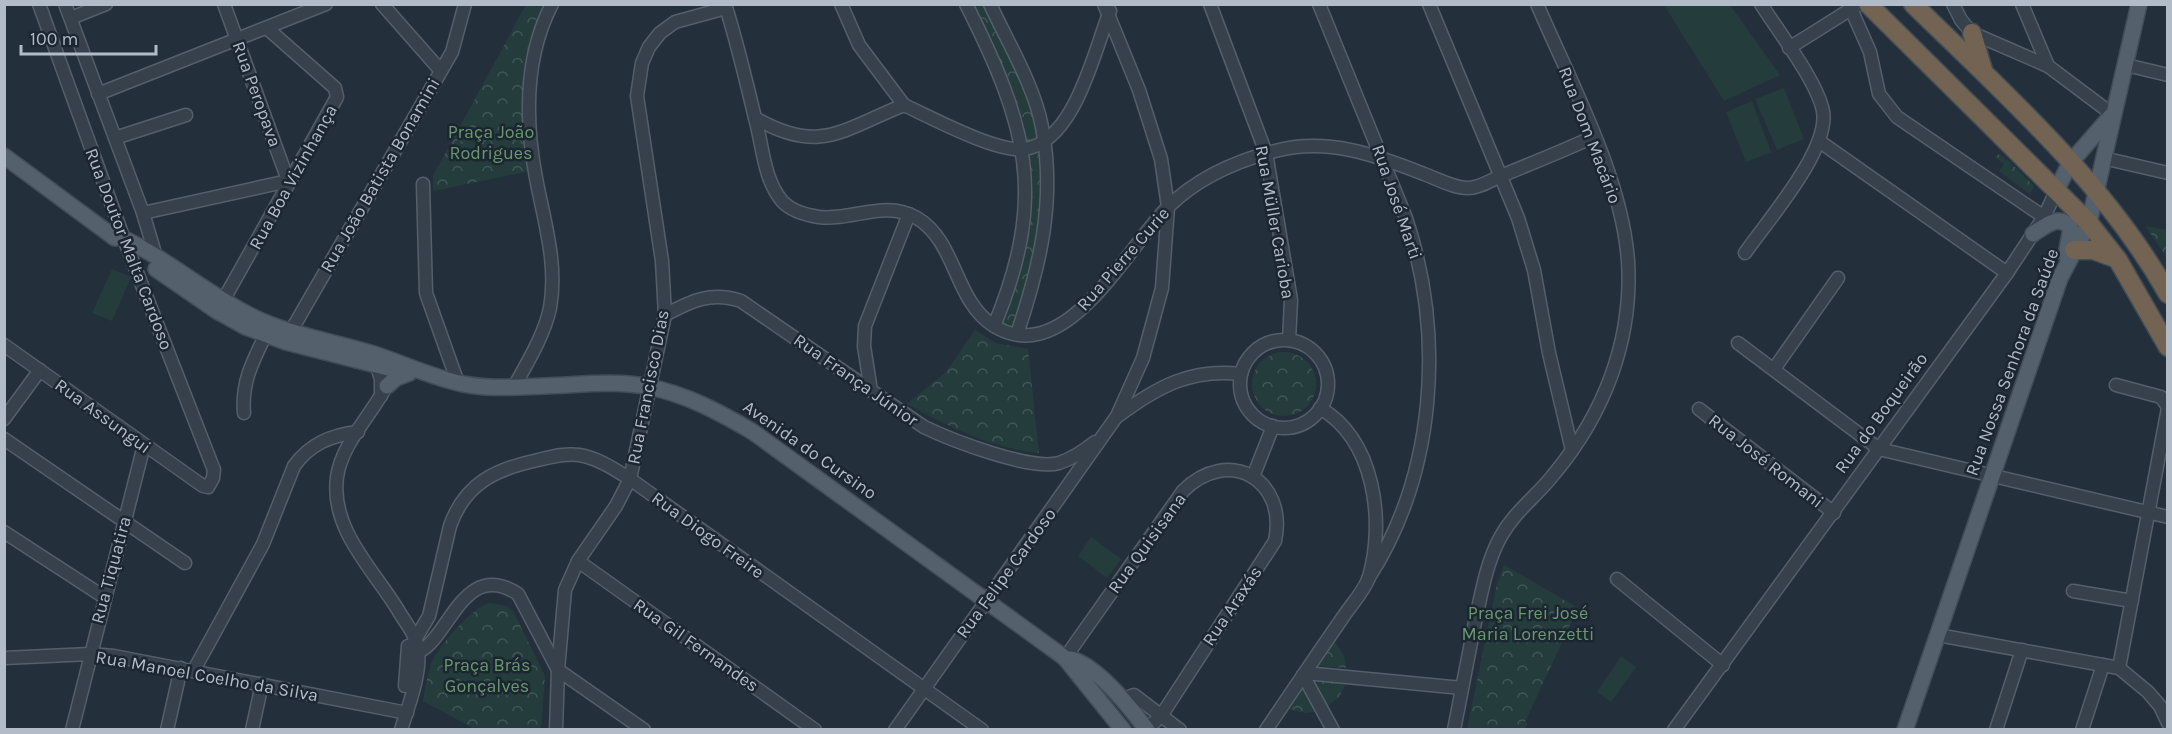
<svg xmlns="http://www.w3.org/2000/svg" width="2172" height="734" viewBox="0 0 2172 734" font-family="Karla,sans-serif">
  <style>
    .grass { fill: #253c3d }
    .park { fill: url(#park-crowns) }
    .lines { fill: none; stroke-linecap: round; stroke-linejoin: round }
    .minor-casing { stroke: #555f6a; stroke-width: 15 }
    .major-casing { stroke: #434d58; stroke-width: 18 }
    .highway-casing { stroke: #424c57; stroke-width: 21 }
    .minor { stroke: #36414c; stroke-width: 12 }
    .major { stroke: #54616c; stroke-width: 15 }
    .highway { stroke: #726353; stroke-width: 18 }
    .labels { text-anchor: middle; stroke-width: 5; stroke-linejoin: round; paint-order: stroke }
    .street-label { font-size: 18px; fill: #b2bcc8; stroke: #1c2631 }
    .park-label { font-size: 18px; fill: #69996f; stroke: #1c2631 }
  </style>
  <defs>
    <pattern id="park-crowns" width="20" height="18" patternUnits="userSpaceOnUse" patternTransform="scale(1.5)"><rect width="20" height="18" fill="#253c3d"/><path d="M2 6a3 3 0 1 1 6 0M12 15a3 3 0 1 1 6 0" fill="none" stroke="#425658"/></pattern>
  </defs>
  <rect width="100%" height="100%" fill="#23303c"/>
  <g class="grass">
    <path d="M 1664,5 L 1730,5 L 1780,75 L 1724,101 Z"/>
    <path d="M 1784,88 L 1804,139 L 1777,150 L 1755,99 Z"/>
    <path d="M 1752,101 L 1771,152 L 1746,162 L 1726,112 Z"/>
    <path d="M 112,269 L 131,277 L 112,321 L 92,313 Z"/>
    <path d="M 1091,537 L 1121,559 L 1107,578 L 1078,556 Z"/>
    <path d="M 1621,656 L 1636,667 L 1611,702 L 1597,692 Z"/>
  </g>
  <g class="park">
    <path d="M 526,5 L 548,5 C 520,60 521,111 530,171 L 433,191 L 433,176 Z"/>
    <path d="M 972,5 L 984,5 C 1003,43 1026,84 1036,126 C 1053,193 1035,264 1013,327 L 1003,323 L 1028,237 L 1030,175 L 1027,142 L 1010,83 Z"/>
    <path d="M 1998,154 L 2010,162 L 2034,186 L 2030,194 L 1999,171 L 2004,164 L 1995,157 Z"/>
    <path d="M 2145,226 L 2167,230 L 2167,257 Z"/>
    <path d="M 975,330 L 996,343 L 1028,349 L 1039,453 C 990,448 950,427 907,404 L 946,372 Z"/>
    <circle cx="1284" cy="384" r="32"/>
    <path d="M 1504,565 L 1578,608 L 1525,722 L 1527,724 L 1525,729 L 1467,729 L 1497,584 Z"/>
    <path d="M 489,603 L 506,606 L 513,611 L 545,676 L 541,729 L 475,729 L 423,701 C 425,689 427,676 431,664 C 438,646 471,609 489,603 Z"/>
    <path d="M 1334,641 L 1344,656 L 1346,668 L 1318,666 Z"/>
    <path d="M 1309,679 L 1346,683 L 1339,697 L 1326,707 Z"/>
    <path d="M 1304,684 L 1318,711 L 1306,713 L 1288,709 Z"/>
  </g>
  <g class="lines">
    <defs>
      <g id="minor">
        <path d="M 65,4 L 143,213 L 157,260"/>
        <path d="M 224,4 L 289,183"/>
        <path d="M 382,4 L 441,71"/>
        <path d="M 725,4 C 737,42 746,80 755,118 C 763,146 763,178 782,201 C 791,211 806,215 819,217 C 854,221 884,199 917,218 C 957,242 954,301 994,326 C 1065,370 1127,248 1167,208 C 1197,178 1236,161 1275,151 C 1327,137 1376,155 1424,174 C 1438,179 1453,188 1468,188 C 1480,188 1491,180 1501,176 C 1532,163 1563,151 1593,137"/>
        <path d="M 841,4 L 859,45 L 904,105"/>
        <path d="M 966,4 C 1027,125 1048,196 994,326"/>
        <path d="M 990,4 C 1008,43 1034,85 1042,127 C 1056,200 1040,266 1017,334"/>
        <path d="M 1210,4 L 1266,153 L 1291,300 L 1289,340"/>
        <path d="M 1319,4 L 1406,218 C 1445,336 1436,474 1368,579"/>
        <path d="M 1429,4 L 1518,218 L 1534,270 L 1549,353 L 1572,450"/>
        <path d="M 1953,4 L 1961,20 L 1972,33 L 2048,66 L 2112,114"/>
        <path d="M 2022,4 L 2048,66"/>
        <path d="M 1851,9 L 1870,52 L 1879,94 L 1897,117 L 2044,217"/>
        <path d="M 71,18 L 106,4"/>
        <path d="M 1789,48 L 1859,4"/>
        <path d="M 2126,65 L 2168,75"/>
        <path d="M 98,94 L 326,4"/>
        <path d="M 755,118 C 819,155 842,130 904,105 C 930,117 997,153 1024,149 C 1075,142 1094,51 1110,11"/>
        <path d="M 115,138 L 186,115"/>
        <path d="M 1819,141 L 2007,273"/>
        <path d="M 2103,158 L 2168,173"/>
        <path d="M 423,184 L 426,293 L 458,383"/>
        <path d="M 143,213 L 288,181"/>
        <path d="M 1745,253 C 1767,221 1830,150 1823,111 C 1817,81 1778,31 1761,4"/>
        <path d="M 219,308 L 337,97 L 335,88 L 268,29"/>
        <path d="M 665,315 C 691,301 711,291 741,301 L 924,427 C 951,440 1031,471 1059,463 C 1071,459 1085,450 1095,442"/>
        <path d="M 287,338 L 452,52 L 465,4"/>
        <circle cx="1284" cy="384" r="44"/>
        <path d="M 1738,343 L 1879,449 L 2168,517"/>
        <path d="M 4,345 L 203,486 L 208,487 L 213,478 L 214,470 L 124,239 L 39,4"/>
        <path d="M 374,358 L 381,379 L 381,396"/>
        <path d="M 1774,369 L 1838,278"/>
        <path d="M 391,377 C 376,411 342,441 337,477 C 330,529 373,569 398,610 C 406,624 416,634 418,650 C 421,675 408,707 401,730"/>
        <path d="M 2116,385 L 2161,397 L 2168,407"/>
        <path d="M 514,387 C 527,363 544,336 550,308 C 558,264 544,221 536,178 C 525,120 524,58 552,4"/>
        <path d="M 871,391 L 864,346 L 865,326 L 909,214"/>
        <path d="M 1699,409 L 1834,513"/>
        <path d="M 244,413 C 241,380 255,357 269,328"/>
        <path d="M 1118,416 C 1157,387 1191,368 1241,374"/>
        <path d="M 4,419 L 40,370"/>
        <path d="M 4,439 L 185,563"/>
        <path d="M 1253,477 L 1273,426"/>
        <path d="M 4,532 L 104,597"/>
        <path d="M 578,561 L 815,730"/>
        <path d="M 1617,579 L 1723,665"/>
        <path d="M 2073,591 L 2132,601"/>
        <path d="M 1938,635 L 2119,668 L 2148,692 L 2160,706 L 2168,723"/>
        <path d="M 409,650 L 429,616 L 450,526 C 465,483 496,469 538,460 C 551,457 565,453 579,455 C 598,458 614,469 630,479 L 982,730"/>
        <path d="M 412,654 C 448,649 460,556 518,594 L 558,670 L 644,730"/>
        <path d="M 4,658 L 90,654 L 114,656 L 407,713"/>
        <path d="M 1065,658 L 1183,491 C 1228,446 1288,479 1275,541 L 1161,716 L 1147,729"/>
        <path d="M 2119,668 L 2168,408"/>
        <path d="M 194,670 L 263,544 L 294,466 C 310,444 331,435 358,432"/>
        <path d="M 1305,673 L 1462,688"/>
        <path d="M 1303,675 L 1333,730"/>
        <path d="M 405,686 L 408,646"/>
        <path d="M 1123,699 L 1134,695 L 1180,730"/>
        <path d="M 72,730 L 144,445"/>
        <path d="M 167,730 L 181,668"/>
        <path d="M 252,730 L 262,684"/>
        <path d="M 556,730 L 558,670 L 565,590 L 578,561 L 616,506 L 630,479 L 665,315 L 662,261 L 637,96 L 642,63 L 649,47 L 660,33 L 675,22 L 726,8"/>
        <path d="M 895,730 L 1117,416 L 1143,358 L 1162,288 L 1168,207 L 1161,159 L 1139,90 L 1104,4"/>
        <path d="M 1266,730 C 1291,693 1316,656 1341,620 C 1349,607 1364,592 1369,577 C 1385,521 1375,440 1320,408"/>
        <path d="M 1454,730 C 1461,694 1468,658 1475,622 C 1482,592 1486,563 1501,536 C 1515,511 1537,496 1554,474 C 1604,414 1633,340 1628,261 C 1622,177 1570,81 1537,4"/>
        <path d="M 1674,730 L 2007,273 L 2044,217 L 2057,189"/>
        <path d="M 1996,730 L 2022,650"/>
        <path d="M 2082,730 L 2103,665"/>
      </g>
      <g id="major">
        <path d="M 4,156 L 115,238"/>
        <path d="M 2057,189 L 2070,163 L 2111,116"/>
        <path d="M 109,232 C 159,252 200,290 249,315 C 288,335 332,341 374,354 C 401,363 427,375 455,382 C 484,390 516,387 545,386 C 579,385 616,380 649,387 C 686,394 721,413 753,432 L 1065,658 L 1123,730"/>
        <path d="M 2033,234 C 2045,226 2059,213 2071,228 L 2066,255"/>
        <path d="M 156,269 L 217,311 L 246,327 L 286,342 L 396,370"/>
        <path d="M 387,386 L 396,378 L 409,373"/>
        <path d="M 1071,659 C 1098,667 1130,707 1147,730"/>
        <path d="M 1905,730 L 2060,278 L 2089,223 L 2139,4"/>
      </g>
      <g id="highway">
        <path d="M 1868,4 L 2089,223 L 2118,260 L 2168,347"/>
        <path d="M 1913,4 C 2004,93 2105,182 2168,294"/>
        <path d="M 1972,33 L 1983,70"/>
        <path d="M 2074,250 L 2093,250 L 2115,258"/>
      </g>
    </defs>
    <use href="#minor" class="minor-casing"/>
    <use href="#major" class="major-casing"/>
    <use href="#highway" class="highway-casing"/>
    <use href="#minor" class="minor"/>
    <use href="#major" class="major"/>
    <use href="#highway" class="highway"/>
  </g>
  <g class="labels">
    <g class="street-label">
      <text transform="translate(257 94) rotate(70)" y="6">Rua Peropava</text>
      <text transform="translate(1590 135) rotate(69)" y="6">Rua Dom Macário</text>
      <text transform="translate(380 175) rotate(-60)" y="6">Rua João Batista Bonamini</text>
      <text transform="translate(293 177) rotate(-61)" y="6">Rua Boa Vizinhança</text>
      <text transform="translate(1397 202) rotate(71)" y="6">Rua José Marti</text>
      <text transform="translate(1275 222) rotate(80)" y="6">Rua Müller Carioba</text>
      <text transform="translate(129 249) rotate(69)" y="6">Rua Doutor Malta Cardoso</text>
      <text transform="translate(1123 259) rotate(-49)" y="6">Rua Pierre Curie</text>
      <text transform="translate(2012 362) rotate(-70)" y="6">Rua Nossa Senhora da Saúde</text>
      <text transform="translate(856 380) rotate(35)" y="6">Rua França Júnior</text>
      <text transform="translate(648 387) rotate(-79)" y="6">Rua Francisco Dias</text>
      <text transform="translate(1881 413) rotate(-54)" y="6">Rua do Boqueirão</text>
      <text transform="translate(103 416) rotate(36)" y="6">Rua Assungui</text>
      <text transform="translate(810 450) rotate(35)" y="6">Avenida do Cursino</text>
      <text transform="translate(1766 461) rotate(38)" y="6">Rua José Romani</text>
      <text transform="translate(708 535) rotate(36)" y="6">Rua Diogo Freire</text>
      <text transform="translate(1147 543) rotate(-54)" y="6">Rua Quisisana</text>
      <text transform="translate(111 570) rotate(-75)" y="6">Rua Tiquatira</text>
      <text transform="translate(1006 573) rotate(-54)" y="6">Rua Felipe Cardoso</text>
      <text transform="translate(1232 606) rotate(-56)" y="6">Rua Araxás</text>
      <text transform="translate(696 645) rotate(35)" y="6">Rua Gil Fernandes</text>
      <text transform="translate(207 676) rotate(10)" y="6">Rua Manoel Coelho da Silva</text>
    </g>
    <g class="park-label">
      <text x="491" y="138">Praça João<tspan x="491" dy="21">Rodrigues</tspan></text>
      <text x="1528" y="619">Praça Frei José<tspan x="1528" dy="21">Maria Lorenzetti</tspan></text>
      <text x="487" y="671">Praça Brás<tspan x="487" dy="21">Gonçalves</tspan></text>
    </g>
  </g>
  <rect width="2172" height="734" fill="none" stroke="#b2bcc8" stroke-width="12"/>
  <path d="M21 45v9h135v-9" fill="none" stroke="#b2bcc8" stroke-width="3"/>
  <text x="30" y="45" font-size="18" fill="#b2bcc8" stroke="#1c2631" stroke-width="4.5" paint-order="stroke">100 m</text>
</svg>
